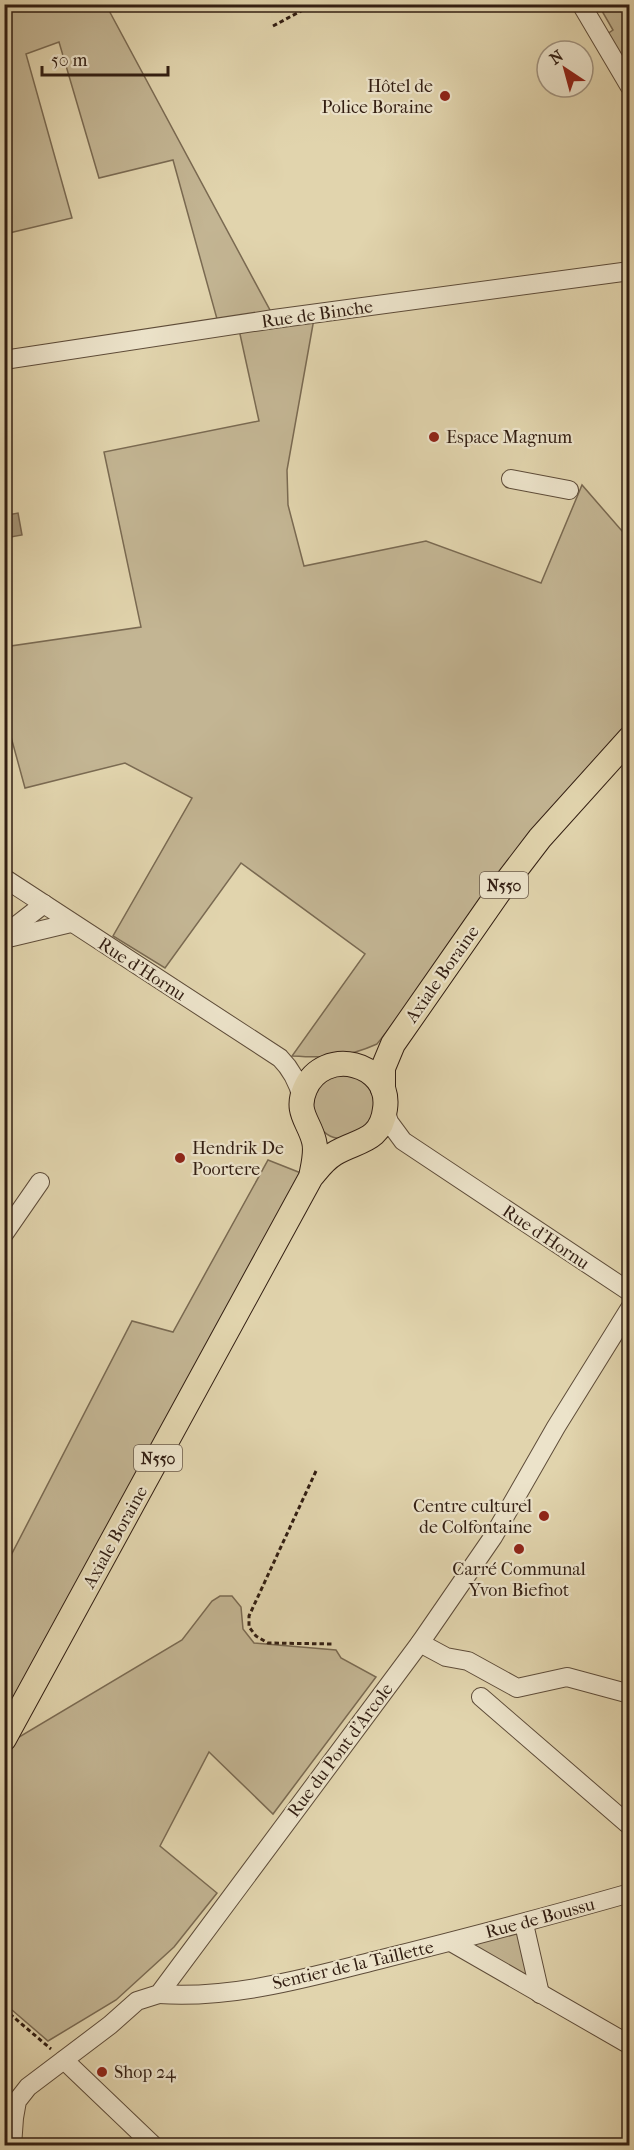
<svg xmlns="http://www.w3.org/2000/svg" width="634" height="2150" viewBox="0 0 634 2150" font-family="'IM FELL French Canon',serif">
  <style>
    .green { fill: #c3b593; stroke: #7a6a52; stroke-width: 1.5 }
    .water { fill: #a69678; stroke: #78664f; stroke-width: 1.5 }
    .lines { fill: none; stroke-linecap: round; stroke-linejoin: round }
    .minor-casing { stroke: #5e4c39; stroke-width: 20 }
    .major-casing { stroke: #321e12; stroke-width: 26 }
    .path { stroke: #321e12; stroke-width: 3; stroke-dasharray: 4.5 3; stroke-linecap: butt }
    .minor { stroke: #ece3ca; stroke-width: 18 }
    .major { stroke: #e1d4ad; stroke-width: 24 }
    .poi-dot { fill: #8f2418; stroke: #ece3ca; stroke-width: 2 }
    .labels { text-anchor: middle; stroke-width: 4.5; stroke-linejoin: round; paint-order: stroke }
    .shield { fill: #ece3ca; stroke: #6a5949; stroke-width: 1.5 }
    .shield-label { font-size: 16px; font-weight: bold; fill: #321e12 }
    .poi-label { font-size: 18px; fill: #321e12; stroke: #ece3ca; text-anchor: start }
    .street-label { font-size: 18px; fill: #321e12; stroke: #ece3ca }
  </style>
  <rect width="100%" height="100%" fill="#e1d4ad"/>
  <filter id="stains"><feTurbulence type="fractalNoise" baseFrequency=".00333" numOctaves="4"/><feColorMatrix values="0 0 0 0 .2 0 0 0 0 .09 0 0 0 0 .02 0 0 0 .5 -.17"/></filter>
  <radialGradient id="worn" r=".72"><stop offset=".6" stop-color="#630" stop-opacity="0"/><stop offset="1" stop-color="#630" stop-opacity=".3"/></radialGradient>
  <g class="green">
    <path d="M 4,5 L 106,5 L 271,312 L 217,319 L 173,160 L 99,178 L 59,42 L 26,54 L 72,218 L 5,234 Z"/>
    <path d="M 601,5 L 629,5 L 629,87 L 601,38 L 613,30 L 602,11 Z"/>
    <path d="M 315,313 L 287,470 L 288,505 L 304,566 L 426,541 L 541,583 L 582,485 L 629,539 L 629,730 L 377,1044 C 346,1058 326,1058 292,1056 L 365,954 L 241,863 L 165,968 L 113,936 L 192,798 L 125,763 L 25,788 L 5,715 L 4,647 L 141,627 L 104,452 L 259,421 L 238,325 Z"/>
    <path d="M 354,1075 C 375,1091 376,1093 373,1119 C 366,1125 355,1136 347,1138 C 316,1144 302,1100 324,1083 C 327,1080 331,1076 335,1076 C 341,1074 348,1075 354,1075 Z"/>
    <path d="M 268,1160 L 311,1177 L 5,1738 L 5,1567 L 132,1321 L 173,1332 Z"/>
    <path d="M 220,1596 L 232,1596 L 241,1607 L 243,1629 L 254,1643 L 336,1650 L 341,1658 L 376,1677 L 273,1814 L 209,1752 L 160,1846 L 217,1893 L 174,1947 L 116,2000 L 48,2041 L 5,2004 L 4,1758 L 14,1740 L 182,1640 L 212,1601 Z"/>
    <path d="M 518,1925 L 535,1991 L 451,1942 Z"/>
  </g>
  <path class="water" d="M 18,513 L 22,535 L 11,537 L 7,515 Z"/>
  <g class="lines">
    <defs>
      <g id="minor">
        <path d="M 581,4 L 630,87"/>
        <path d="M 4,360 L 274,319 L 630,271"/>
        <path d="M 511,479 L 569,490"/>
        <path d="M 4,878 L 280,1058 C 292,1070 298,1082 302,1098"/>
        <path d="M 4,935 L 44,904"/>
        <path d="M 4,939 L 71,923"/>
        <path d="M 385,1109 L 389,1122 L 403,1141 L 630,1292"/>
        <path d="M 4,1234 L 40,1182"/>
        <path d="M 420,1643 L 446,1657 L 468,1661 L 517,1688 L 567,1677 L 630,1694"/>
        <path d="M 481,1697 L 630,1826"/>
        <path d="M 524,1924 L 540,1994"/>
        <path d="M 451,1942 L 630,2045"/>
        <path d="M 159,1994 C 233,1999 307,1978 378,1960 C 462,1939 546,1917 630,1893"/>
        <path d="M 64,2060 L 154,2146"/>
        <path d="M 12,2146 L 14,2118 L 17,2101 L 28,2087 L 110,2025 L 137,2001 L 159,1994 L 420,1643 L 493,1537 L 556,1427 L 630,1308"/>
      </g>
      <g id="major">
        <path d="M 383,1089 L 383,1068 L 393,1044 L 501,889 L 540,838 L 630,738"/>
        <path d="M 4,1739 L 311,1177 C 318,1169 324,1160 334,1154 C 356,1140 381,1143 385,1109 C 392,1062 323,1046 305,1089 C 295,1112 309,1121 314,1141 C 317,1152 313,1166 311,1177"/>
      </g>
    </defs>
    <use href="#minor" class="minor-casing"/>
    <use href="#major" class="major-casing"/>
    <g class="path">
      <path d="M 273,26 L 314,4"/>
      <path d="M 316,1471 L 249,1616 L 249,1627 L 256,1636 L 268,1643 L 334,1644"/>
      <path d="M 4,2009 L 51,2049"/>
    </g>
    <use href="#minor" class="minor"/>
    <use href="#major" class="major"/>
  </g>
  <g class="poi-dot">
    <circle cx="445" cy="96" r="6"/>
    <circle cx="434" cy="437" r="6"/>
    <circle cx="180" cy="1158" r="6"/>
    <circle cx="544" cy="1516" r="6"/>
    <circle cx="519" cy="1549" r="6"/>
    <circle cx="102" cy="2072" r="6"/>
  </g>
  <g class="labels">
    <g class="shield">
      <rect x="480" y="872" width="48" height="26" rx="4.5"/>
      <rect x="134" y="1445" width="48" height="26" rx="4.5"/>
    </g>
    <g class="shield-label">
      <text x="504" y="891">N550</text>
      <text x="158" y="1464">N550</text>
    </g>
    <g class="poi-label">
      <text x="433" y="92" text-anchor="end">Hôtel de<tspan x="433" dy="21">Police Boraine</tspan></text>
      <text x="446" y="443">Espace Magnum</text>
      <text x="192" y="1154">Hendrik De<tspan x="192" dy="21">Poortere</tspan></text>
      <text x="532" y="1512" text-anchor="end">Centre culturel<tspan x="532" dy="21">de Colfontaine</tspan></text>
      <text x="519" y="1575" text-anchor="middle">Carré Communal<tspan x="519" dy="21">Yvon Biefnot</tspan></text>
      <text x="114" y="2078">Shop 24</text>
    </g>
    <g class="street-label">
      <text transform="translate(317 314) rotate(-8)" y="6">Rue de Binche</text>
      <text transform="translate(142 969) rotate(33)" y="6">Rue d'Hornu</text>
      <text transform="translate(442 974) rotate(-55)" y="6">Axiale Boraine</text>
      <text transform="translate(546 1237) rotate(34)" y="6">Rue d'Hornu</text>
      <text transform="translate(115 1537) rotate(-61)" y="6">Axiale Boraine</text>
      <text transform="translate(340 1750) rotate(-53)" y="6">Rue du Pont d'Arcole</text>
      <text transform="translate(540 1918) rotate(-15)" y="6">Rue de Boussu</text>
      <text transform="translate(353 1965) rotate(-13)" y="6">Sentier de la Taillette</text>
    </g>
  </g>
  <rect width="634" height="2150" fill="none" stroke="#e1d4ad" stroke-width="24"/>
  <rect x="6" y="6" width="622" height="2138" fill="none" stroke="#321e12" stroke-width="3"/>
  <rect x="12" y="12" width="610" height="2126" fill="none" stroke="#321e12" stroke-width="1.5"/>
  <g transform="translate(565 69) rotate(324)"><circle r="28" fill="#ece3ca" stroke="#a29480" stroke-width="1.5"/>
  <path d="M0-4.5L10 22L0 15L-10 22Z" fill="#8f2418"/>
  <text y="-9" font-size="16" font-weight="bold" text-anchor="middle" fill="#321e12">N</text>
  </g>
  <path d="M42 66v9h126v-9" fill="none" stroke="#321e12" stroke-width="3"/>
  <text x="51" y="66" font-size="18" fill="#321e12" stroke="#ece3ca" stroke-width="4.5" paint-order="stroke">50 m</text>
  <rect width="100%" height="100%" filter="url(#stains)"/>
  <rect width="100%" height="100%" fill="url(#worn)"/>
</svg>
